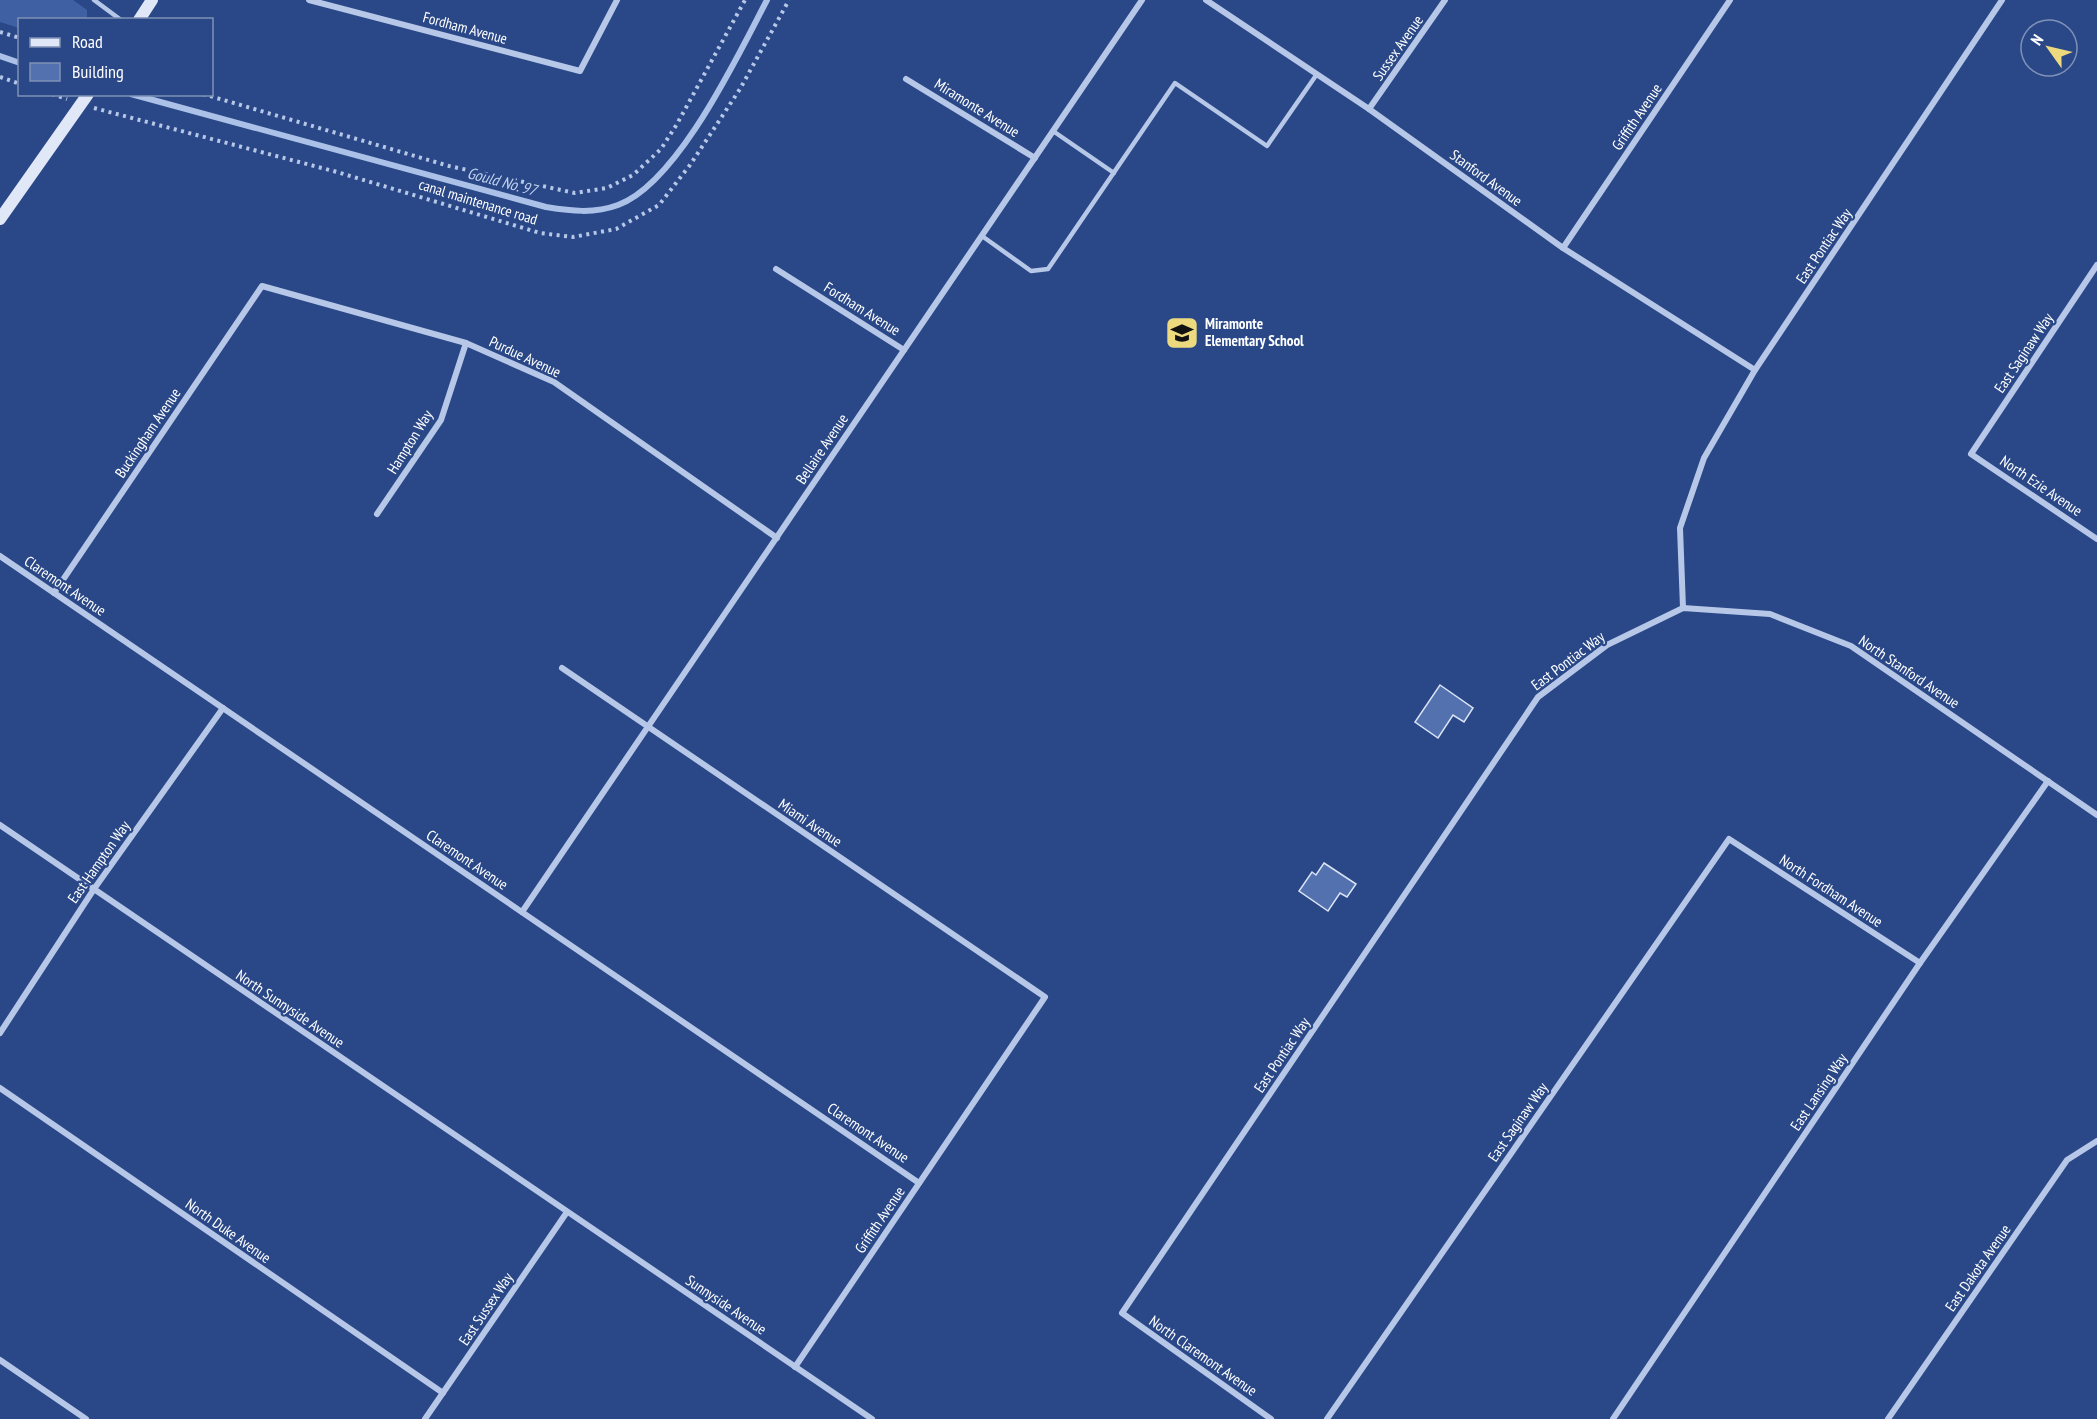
<svg xmlns="http://www.w3.org/2000/svg" width="2097" height="1419" viewBox="0 0 2097 1419" font-family="'PT Sans Narrow',sans-serif">
  <style>
    .green { fill: #3f61a3 }
    .lines { fill: none; stroke-linecap: round; stroke-linejoin: round }
    .stream { stroke: #abc1e8; stroke-width: 6 }
    .building { fill: #5371ae; stroke: #dae4f6; stroke-width: 1.5 }
    .path { stroke: #b6c7e8; stroke-width: 4; stroke-dasharray: 3 4.5; stroke-linecap: butt }
    .service { stroke: #b6c7e8; stroke-width: 4.5 }
    .minor { stroke: #b6c7e8; stroke-width: 6 }
    .secondary { stroke: #e0e7f7; stroke-width: 12 }
    .labels { text-anchor: middle; stroke-width: 4.5; stroke-linejoin: round; paint-order: stroke }
    .street-label { font-size: 15px; fill: #fff; stroke: #2a4887 }
    .poi-label { font-size: 15px; font-weight: bold; fill: #fff; stroke: #2a4887; text-anchor: start }
    .water-label { font-size: 16px; font-style: italic; fill: #c2d2ef; stroke: #2a4887 }
  </style>
  <rect width="100%" height="100%" fill="#2a4887"/>
  <path class="green" d="M 0,0 L 73,0 L 87,10 L 87,19 L 20,20 L 19,28 L 0,22 Z"/>
  <g class="lines">
    <g class="stream">
      <path d="M 0,56 L 20,63"/>
      <path d="M 131,94 L 546,207 C 571,211 594,214 618,205 C 678,183 738,55 767,0"/>
    </g>
  </g>
  <g class="building">
    <path d="M 1440,685 L 1473,708 L 1464,722 L 1453,715 L 1438,738 L 1415,722 Z"/>
    <path d="M 1324,863 L 1356,884 L 1347,897 L 1340,893 L 1328,911 L 1299,891 L 1312,872 L 1316,875 Z"/>
  </g>
  <g class="lines">
    <g class="path">
      <path d="M 0,32 L 20,38"/>
      <path d="M 0,77 L 20,84"/>
      <path d="M 52,94 L 67,99"/>
      <path d="M 203,94 L 449,166 L 575,193 L 607,188 L 633,175 L 661,149 L 677,124 L 745,0"/>
      <path d="M 94,108 L 337,172 L 540,233 L 573,237 L 616,229 L 659,205 L 690,165 L 740,89 L 789,0"/>
    </g>
    <g class="service">
      <path d="M 94,0 L 121,20"/>
      <path d="M 1053,131 L 1114,173"/>
      <path d="M 982,236 L 1031,271 L 1048,269 L 1175,83 L 1267,146 L 1317,74"/>
    </g>
    <g class="minor">
      <path d="M 309,0 L 580,71 L 617,0"/>
      <path d="M 1206,0 L 1369,109 L 1563,248 L 1755,370"/>
      <path d="M 906,79 L 1035,158"/>
      <path d="M 1369,109 L 1445,0"/>
      <path d="M 1563,248 L 1730,0"/>
      <path d="M 2097,265 L 1971,454 L 2097,539"/>
      <path d="M 776,269 L 904,350"/>
      <path d="M 377,514 L 441,420 L 466,343"/>
      <path d="M 0,556 L 919,1183"/>
      <path d="M 54,593 L 262,286 L 466,343 L 554,382 L 777,538"/>
      <path d="M 1683,608 L 1680,528 L 1704,458 L 1755,370 L 2002,0"/>
      <path d="M 562,668 L 1045,997 L 795,1367"/>
      <path d="M 0,825 L 872,1419"/>
      <path d="M 522,912 L 1142,0"/>
      <path d="M 0,1033 L 94,889 L 223,708"/>
      <path d="M 0,1088 L 443,1393"/>
      <path d="M 0,1360 L 86,1419"/>
      <path d="M 425,1419 L 567,1212"/>
      <path d="M 1271,1419 L 1122,1313 L 1538,697 L 1607,645 L 1683,608 L 1770,614 L 1851,646 L 2097,815"/>
      <path d="M 1327,1419 L 1729,839 L 1920,963"/>
      <path d="M 1613,1419 L 1920,963 L 2048,781"/>
      <path d="M 1888,1419 L 2067,1160 L 2097,1141"/>
    </g>
    <g class="secondary">
      <path d="M 139,20 L 152,0"/>
      <path d="M 0,219 L 88,94"/>
    </g>
  </g>
  <defs>
    <symbol id="school-square" viewBox="-11 -11 22 22"><rect x="-9" y="-9" width="18" height="18" rx="4" fill="#eeda7e" stroke="#2a4887"/><path d="M0-5L7-2L0 1L-7-2ZM-4 1L0 2.5L4 1V4Q0 6-4 4Z" fill="#111"/></symbol>
  </defs>
  <g fill-rule="evenodd">
    <use href="#school-square" x="1163" y="314" width="38" height="38"/>
  </g>
  <g class="labels">
    <g class="street-label">
      <text transform="translate(465 28) rotate(15)" y="5">Fordham Avenue</text>
      <text transform="translate(1398 48) rotate(-55)" y="5">Sussex Avenue</text>
      <text transform="translate(977 108) rotate(32)" y="5">Miramonte Avenue</text>
      <text transform="translate(1637 117) rotate(-56)" y="5">Griffith Avenue</text>
      <text transform="translate(1486 178) rotate(36)" y="5">Stanford Avenue</text>
      <text transform="translate(478 202) rotate(17)" y="5">canal maintenance road</text>
      <text transform="translate(1824 246) rotate(-56)" y="5">East Pontiac Way</text>
      <text transform="translate(862 309) rotate(32)" y="5">Fordham Avenue</text>
      <text transform="translate(2024 353) rotate(-56)" y="5">East Saginaw Way</text>
      <text transform="translate(525 357) rotate(25)" y="5">Purdue Avenue</text>
      <text transform="translate(148 433) rotate(-56)" y="5">Buckingham Avenue</text>
      <text transform="translate(410 442) rotate(-58)" y="5">Hampton Way</text>
      <text transform="translate(822 449) rotate(-56)" y="5">Bellaire Avenue</text>
      <text transform="translate(2041 486) rotate(34)" y="5">North Ezie Avenue</text>
      <text transform="translate(65 586) rotate(34)" y="5">Claremont Avenue</text>
      <text transform="translate(1568 661) rotate(-37)" y="5">East Pontiac Way</text>
      <text transform="translate(1909 672) rotate(34)" y="5">North Stanford Avenue</text>
      <text transform="translate(810 823) rotate(34)" y="5">Miami Avenue</text>
      <text transform="translate(467 860) rotate(34)" y="5">Claremont Avenue</text>
      <text transform="translate(99 862) rotate(-55)" y="5">East Hampton Way</text>
      <text transform="translate(1831 891) rotate(33)" y="5">North Fordham Avenue</text>
      <text transform="translate(290 1009) rotate(34)" y="5">North Sunnyside Avenue</text>
      <text transform="translate(1282 1055) rotate(-56)" y="5">East Pontiac Way</text>
      <text transform="translate(1819 1092) rotate(-56)" y="5">East Lansing Way</text>
      <text transform="translate(1518 1122) rotate(-55)" y="5">East Saginaw Way</text>
      <text transform="translate(868 1133) rotate(34)" y="5">Claremont Avenue</text>
      <text transform="translate(880 1220) rotate(-56)" y="5">Griffith Avenue</text>
      <text transform="translate(228 1231) rotate(35)" y="5">North Duke Avenue</text>
      <text transform="translate(1978 1268) rotate(-55)" y="5">East Dakota Avenue</text>
      <text transform="translate(726 1305) rotate(34)" y="5">Sunnyside Avenue</text>
      <text transform="translate(486 1309) rotate(-56)" y="5">East Sussex Way</text>
      <text transform="translate(1203 1356) rotate(35)" y="5">North Claremont Avenue</text>
    </g>
    <g class="poi-label">
      <text x="1205" y="329">Miramonte<tspan x="1205" dy="17">Elementary School</tspan></text>
    </g>
    <g class="water-label">
      <text transform="translate(502 181) rotate(15)" y="6">Gould No. 97</text>
    </g>
  </g>
  <rect x="18" y="18" width="195" height="78" fill="#2a4887" stroke="#7f91b7" stroke-width="1.5"/>
  <rect x="30" y="38" width="30" height="9" fill="#e0e7f7" stroke="#7f91b7" stroke-width="1.5"/>
  <text x="72" y="48" font-size="18" fill="#ffffff">Road</text>
  <rect x="30" y="63" width="30" height="18" fill="#5371ae" stroke="#7f91b7" stroke-width="1.5"/>
  <text x="72" y="78" font-size="18" fill="#ffffff">Building</text>
  <g transform="translate(2049 48) rotate(304)"><circle r="28" fill="#2a4887" stroke="#7f91b7" stroke-width="1.5"/>
  <path d="M0-4.5L10 22L0 15L-10 22Z" fill="#eeda7e"/>
  <text y="-9" font-size="16" font-weight="bold" text-anchor="middle" fill="#ffffff">N</text>
  </g>
</svg>
